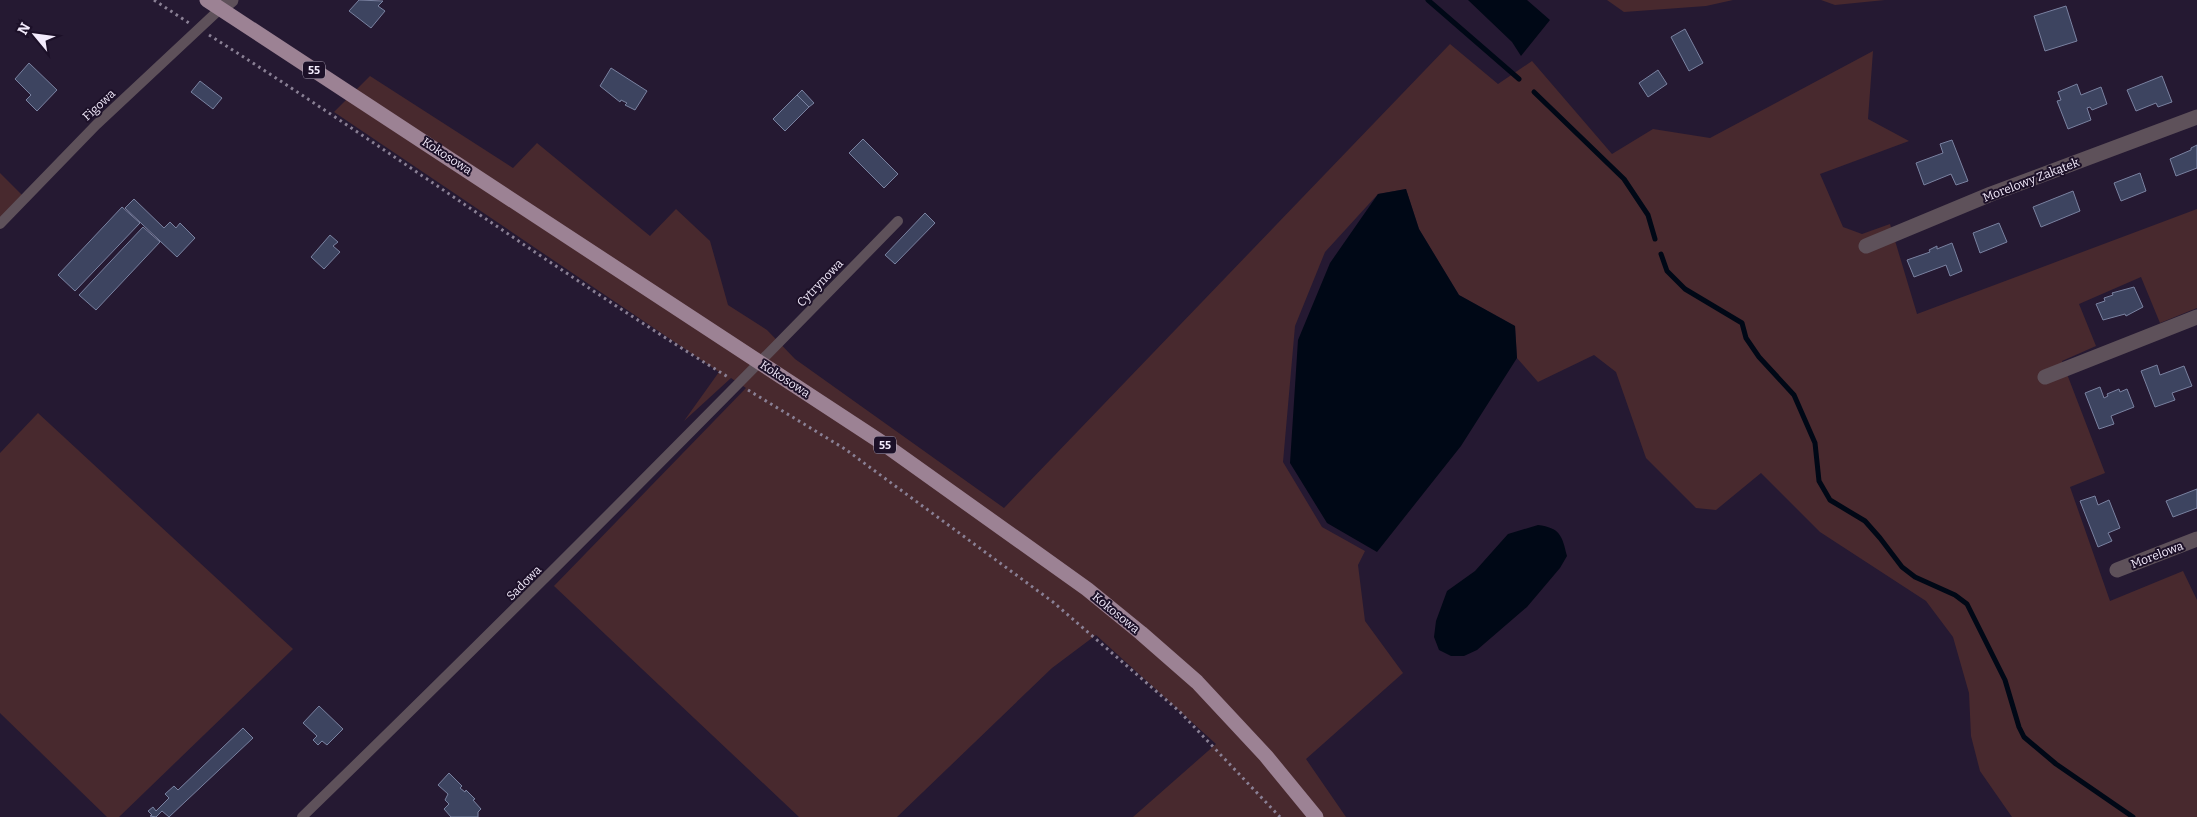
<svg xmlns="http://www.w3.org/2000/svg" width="2197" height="817" viewBox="0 0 2197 817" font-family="Bitter,serif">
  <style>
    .green { fill: #48292e }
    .water { fill: #000816 }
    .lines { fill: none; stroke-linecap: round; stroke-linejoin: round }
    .stream { stroke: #000816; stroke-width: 5 }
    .building { fill: #3d4460; stroke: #7a82a1 }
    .path { stroke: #8a8095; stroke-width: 3; stroke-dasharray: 2.5 4; stroke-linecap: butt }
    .lane { stroke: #5e515a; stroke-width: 10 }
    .street { stroke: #5e515a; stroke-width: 15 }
    .primary { stroke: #9c8294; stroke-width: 15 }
    .labels { text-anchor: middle; stroke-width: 4; stroke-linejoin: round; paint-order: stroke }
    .shield { fill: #1c1028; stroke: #b2a9bc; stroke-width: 1 }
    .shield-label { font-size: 11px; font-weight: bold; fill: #f3ebfc }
    .street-label { font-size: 12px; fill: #f3ebfc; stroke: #1c1028 }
  </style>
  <rect width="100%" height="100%" fill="#251932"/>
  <g class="green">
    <path d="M 1607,0 L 1733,0 L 1706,6 L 1624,12 Z"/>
    <path d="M 1821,0 L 1885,0 L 1835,5 Z"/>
    <path d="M 1450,44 L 1498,84 L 1532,61 L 1612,154 L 1653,129 L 1710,138 L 1873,51 L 1868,119 L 1909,141 L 1820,174 L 1843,227 L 1862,234 L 1890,224 L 1917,314 L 2197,209 L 2197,308 L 2160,323 L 2141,277 L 2079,304 L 2096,346 L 2062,361 L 2105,473 L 2070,487 L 2110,601 L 2183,571 L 2197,600 L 2197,817 L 2012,817 L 1980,771 L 1971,736 L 1969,693 L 1953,637 L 1926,601 L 1820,532 L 1761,473 L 1716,510 L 1696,508 L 1646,458 L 1616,372 L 1594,355 L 1538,382 L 1517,358 L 1515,326 L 1459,295 L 1419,229 L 1406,189 L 1378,194 L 1325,252 L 1295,326 L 1283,462 L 1322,527 L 1365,551 L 1358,565 L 1365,621 L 1403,673 L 1306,759 L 1346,817 L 1133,817 L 1216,744 L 1096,635 L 1052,668 L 897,817 L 799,817 L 554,586 L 746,388 L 731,378 L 684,421 L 719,372 L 334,112 L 370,76 L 513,168 L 537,143 L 650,236 L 676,209 L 710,241 L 728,305 L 767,330 L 795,359 L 1004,508 Z"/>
    <path d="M 0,173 L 22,195 L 0,218 Z"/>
    <path d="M 38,413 L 293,649 L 119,817 L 107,817 L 0,713 L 0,453 Z"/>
  </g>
  <g class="water">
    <path d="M 1468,0 L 1527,0 L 1550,20 L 1521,56 L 1512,42 Z"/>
    <path d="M 1406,189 L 1419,229 L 1459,295 L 1515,326 L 1517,358 L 1461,446 L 1377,552 L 1327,523 L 1290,463 L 1298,340 L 1330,263 L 1378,194 Z"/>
    <path d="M 1538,525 C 1560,528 1562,535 1567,556 L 1560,568 L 1527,607 L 1477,650 L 1464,656 L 1451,656 L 1439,650 L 1434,637 L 1436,621 L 1447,591 L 1475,571 L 1508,534 Z"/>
  </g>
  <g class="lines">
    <g class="stream">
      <path d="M 1428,0 L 1519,79"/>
      <path d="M 1534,92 L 1624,179 L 1648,215 L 1655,239"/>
      <path d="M 1661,254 L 1667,271 L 1685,289 L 1742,323 L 1746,338 L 1759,357 L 1794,395 L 1815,443 L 1819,481 L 1830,500 L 1865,521 L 1880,538 L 1902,567 L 1915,577 L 1955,595 L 1967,604 L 2005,680 L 2019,727 L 2024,737 L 2056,764 L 2133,817"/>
    </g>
  </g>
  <g class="building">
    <path d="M 359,0 L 383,1 L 378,6 L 385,11 L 371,28 L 349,11 Z"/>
    <path d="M 2066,6 L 2077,41 L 2045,51 L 2034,16 Z"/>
    <path d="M 1685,29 L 1703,63 L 1689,71 L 1671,37 Z"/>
    <path d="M 29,63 L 57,90 L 37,111 L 26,100 L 31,95 L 15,79 Z"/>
    <path d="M 611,68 L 647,91 L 635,110 L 625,105 L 627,103 L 621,100 L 620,102 L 600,86 Z"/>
    <path d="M 1658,70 L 1667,84 L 1648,97 L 1639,83 Z"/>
    <path d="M 2162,76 L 2172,102 L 2158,107 L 2156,103 L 2136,111 L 2127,90 Z"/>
    <path d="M 200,81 L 222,98 L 213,109 L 191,92 Z"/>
    <path d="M 2077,84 L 2081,95 L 2101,87 L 2107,104 L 2092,110 L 2090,107 L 2087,108 L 2091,120 L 2068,129 L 2057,101 L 2061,100 L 2058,92 Z"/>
    <path d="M 802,90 L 814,103 L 809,107 L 797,95 Z"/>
    <path d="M 797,95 L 809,107 L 785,131 L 773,119 Z"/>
    <path d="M 863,139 L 898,174 L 884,188 L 849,153 Z"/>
    <path d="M 1952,140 L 1968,181 L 1956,185 L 1951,174 L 1924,185 L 1916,163 L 1943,153 L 1940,144 Z"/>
    <path d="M 2197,145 L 2197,168 L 2176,176 L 2170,159 L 2191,150 L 2191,148 Z"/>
    <path d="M 2140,173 L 2146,191 L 2121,201 L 2114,183 Z"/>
    <path d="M 2073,191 L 2080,211 L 2041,227 L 2033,207 Z"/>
    <path d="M 134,199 L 164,228 L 170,222 L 176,228 L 180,223 L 195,238 L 177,257 L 125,208 Z"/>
    <path d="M 122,207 L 140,223 L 75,291 L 58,275 Z"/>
    <path d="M 925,213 L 935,223 L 895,264 L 885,255 Z"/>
    <path d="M 1999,223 L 2007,242 L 1980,253 L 1973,233 Z"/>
    <path d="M 143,227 L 160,242 L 96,310 L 79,295 Z"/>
    <path d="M 330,235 L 338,242 L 333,246 L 340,252 L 324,269 L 311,257 Z"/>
    <path d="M 1952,243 L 1962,271 L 1950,276 L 1946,265 L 1914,277 L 1907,260 L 1930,252 L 1929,250 L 1937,246 L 1937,249 Z"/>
    <path d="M 2134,287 L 2143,307 L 2126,316 L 2125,314 L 2103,320 L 2096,304 L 2105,301 L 2104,298 L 2113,295 L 2112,293 Z"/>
    <path d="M 2157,365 L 2160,375 L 2184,366 L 2192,386 L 2172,393 L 2175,400 L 2155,407 L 2141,371 Z"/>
    <path d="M 2100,387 L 2104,398 L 2108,396 L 2107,394 L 2119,389 L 2120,392 L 2127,389 L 2134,407 L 2111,416 L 2114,424 L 2099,429 L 2085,393 Z"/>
    <path d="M 2197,489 L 2197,508 L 2173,517 L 2166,501 Z"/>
    <path d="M 2095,496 L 2098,505 L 2109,500 L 2120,528 L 2108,533 L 2112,541 L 2098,547 L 2080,501 Z"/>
    <path d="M 319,706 L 343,729 L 327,745 L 322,741 L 318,745 L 313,740 L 317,736 L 303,723 Z"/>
    <path d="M 243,728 L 253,738 L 169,817 L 162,811 L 156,817 L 150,816 L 152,815 L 148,811 L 153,807 L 156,811 L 169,798 L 165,794 L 174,786 L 178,790 Z"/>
    <path d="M 449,773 L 462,786 L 460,788 L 465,792 L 466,790 L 475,799 L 473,800 L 481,809 L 478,812 L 478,817 L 451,817 L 444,809 L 449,804 L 445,800 L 448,794 L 438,785 Z"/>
  </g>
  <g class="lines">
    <g class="path">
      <path d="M 154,0 L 189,23"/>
      <path d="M 209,35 C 385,146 552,269 728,377"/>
      <path d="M 748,390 L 845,449 L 1053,602 L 1179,711 L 1280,817"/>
    </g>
    <g class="lane">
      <path d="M 0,224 L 96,125 L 220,9"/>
      <path d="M 302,817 C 504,621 702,422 898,221"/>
    </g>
    <g class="street">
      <path d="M 220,9 L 231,0"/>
      <path d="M 1866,246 L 1991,194 L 2197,117"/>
      <path d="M 2045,377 L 2197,317"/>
      <path d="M 2117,570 L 2197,539"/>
    </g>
    <path class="primary" d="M 207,0 L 881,442 L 1087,589 L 1141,633 L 1197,682 L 1266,756 L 1316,817"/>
  </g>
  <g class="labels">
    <g class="shield">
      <rect x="303" y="61.5" width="22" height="17" rx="4"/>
      <rect x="874" y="436.5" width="22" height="17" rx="4"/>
    </g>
    <g class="shield-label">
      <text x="314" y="74">55</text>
      <text x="885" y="449">55</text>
    </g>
    <g class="street-label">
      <text transform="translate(99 105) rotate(-43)" y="4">Figowa</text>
      <text transform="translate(447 156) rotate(33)" y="4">Kokosowa</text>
      <text transform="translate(2031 180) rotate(-21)" y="4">Morelowy Zakątek</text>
      <text transform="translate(820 283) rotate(-46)" y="4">Cytrynowa</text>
      <text transform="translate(785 379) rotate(33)" y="4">Kokosowa</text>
      <text transform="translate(2157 555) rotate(-21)" y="4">Morelowa</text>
      <text transform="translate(524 583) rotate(-45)" y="4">Sadowa</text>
      <text transform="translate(1116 613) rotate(39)" y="4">Kokosowa</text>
    </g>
  </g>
  <g transform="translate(35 35) rotate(299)" stroke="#1c1028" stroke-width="4" paint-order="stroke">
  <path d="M0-4L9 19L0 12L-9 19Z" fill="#f3ebfc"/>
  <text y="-8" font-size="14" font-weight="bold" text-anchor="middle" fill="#f3ebfc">N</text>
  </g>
</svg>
